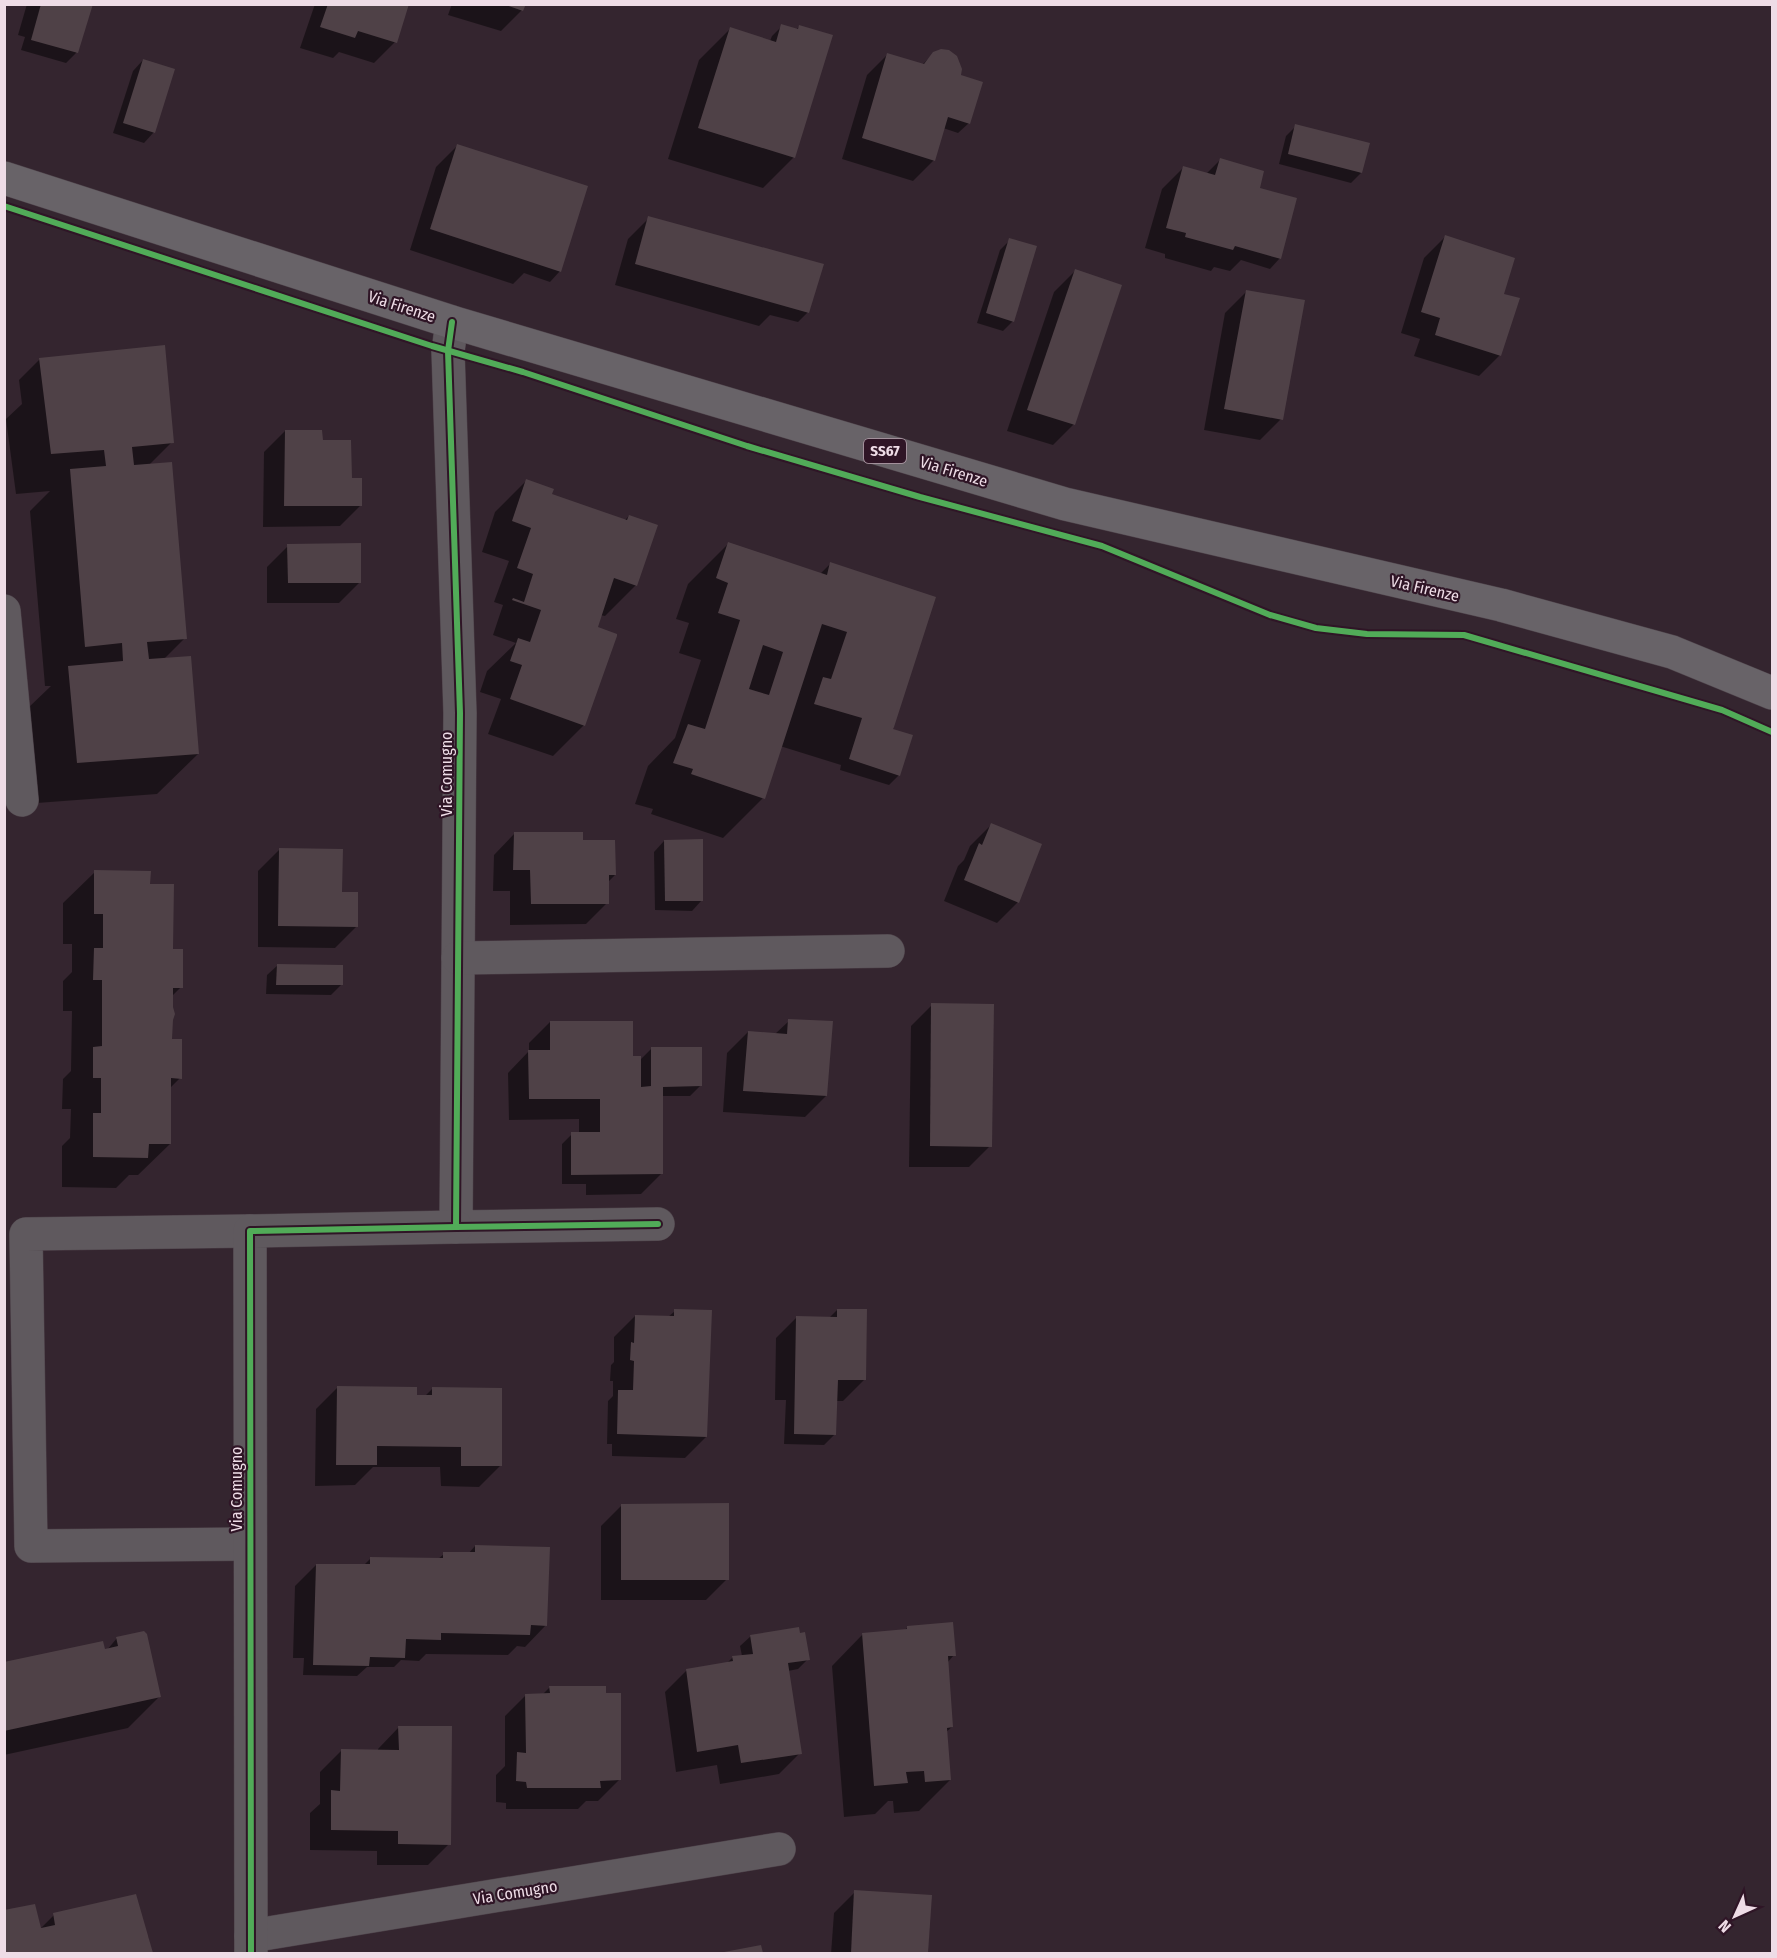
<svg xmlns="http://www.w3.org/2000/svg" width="1777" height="1958" viewBox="0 0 1777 1958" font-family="'Fira Sans Condensed',sans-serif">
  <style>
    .shadow { fill: #0007 }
    .building { fill: #4f4147; fill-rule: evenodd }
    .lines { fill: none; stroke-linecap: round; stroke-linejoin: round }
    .street-casing { stroke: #4c4048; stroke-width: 34 }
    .primary-casing { stroke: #4c4048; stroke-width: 34 }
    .street { stroke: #5f595e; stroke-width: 33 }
    .primary { stroke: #686368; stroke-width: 33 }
    .cycleway-casing { stroke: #2f1526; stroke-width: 10 }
    .cycleway { stroke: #51ab58; stroke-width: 6 }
    .labels { text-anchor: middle; stroke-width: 4.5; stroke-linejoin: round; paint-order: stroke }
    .shield { fill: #2f1526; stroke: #b5a0ac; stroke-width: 1.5 }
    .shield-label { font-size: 15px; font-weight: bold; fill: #eedce6 }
    .street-label { font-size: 16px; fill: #eedce6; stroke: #2f1526 }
  </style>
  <rect width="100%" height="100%" fill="#34252f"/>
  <g class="shadow">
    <path d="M 27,4 L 91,4 L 76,53 L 66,63 L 21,50 L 25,37 L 18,35 Z"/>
    <path d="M 315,4 L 408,4 L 395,42 L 374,63 L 339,52 L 333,58 L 300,48 Z"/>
    <path d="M 452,4 L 524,4 L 522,10 L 501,31 L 448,15 Z"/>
    <path d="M 782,26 L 796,30 L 800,26 L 794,157 L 763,188 L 668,159 L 699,60 L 730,29 L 770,41 L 772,36 Z"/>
    <path d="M 934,53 L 958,76 L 969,123 L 958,133 L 943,128 L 934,160 L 913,181 L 842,159 L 867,75 L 888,54 L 922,65 Z"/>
    <path d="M 143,60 L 154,132 L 144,143 L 113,133 L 133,71 Z"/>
    <path d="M 1296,126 L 1361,173 L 1351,183 L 1279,164 L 1286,136 Z"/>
    <path d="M 457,146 L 560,271 L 550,282 L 524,273 L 513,284 L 410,250 L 436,167 Z"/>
    <path d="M 1220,160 L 1258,189 L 1280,258 L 1270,269 L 1241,260 L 1230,271 L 1214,267 L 1211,271 L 1165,258 L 1165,254 L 1145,248 L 1162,189 L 1183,168 L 1206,174 Z"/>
    <path d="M 649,218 L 808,312 L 798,322 L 770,315 L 759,326 L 615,285 L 628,239 Z"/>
    <path d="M 1445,237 L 1502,295 L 1500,355 L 1479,376 L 1414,356 L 1420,339 L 1401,333 L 1424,258 Z"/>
    <path d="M 1010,240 L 1013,321 L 1003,331 L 977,323 L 1000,250 Z"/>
    <path d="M 1075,271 L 1074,424 L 1053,445 L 1007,431 L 1054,292 Z"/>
    <path d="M 1246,292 L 1281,419 L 1260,440 L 1204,430 L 1225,313 Z"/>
    <path d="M 40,359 L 172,442 L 149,465 L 185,638 L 164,659 L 198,754 L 157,794 L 37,803 L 28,708 L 51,686 L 45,686 L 30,511 L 50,491 L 16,494 L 6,419 L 22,404 L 19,380 Z"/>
    <path d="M 285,431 L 321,441 L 350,479 L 361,505 L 340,526 L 263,527 L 264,452 Z"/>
    <path d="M 526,481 L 550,495 L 625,520 L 629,516 L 636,585 L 605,616 L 600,615 L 596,628 L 584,725 L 553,756 L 488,734 L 501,699 L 480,692 L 487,671 L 516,643 L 493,635 L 503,605 L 494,602 L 509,561 L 482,552 L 495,512 Z"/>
    <path d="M 728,544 L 820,574 L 830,564 L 890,729 L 899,775 L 889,785 L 840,770 L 841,765 L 780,746 L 763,798 L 723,838 L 651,814 L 653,809 L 635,804 L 648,766 L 675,738 L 701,660 L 679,653 L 689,623 L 676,619 L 688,584 Z"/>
    <path d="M 288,546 L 360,582 L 339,603 L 267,603 L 267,567 Z"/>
    <path d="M 991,825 L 1018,902 L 997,923 L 944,901 L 958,866 L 964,860 L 970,846 Z"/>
    <path d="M 515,833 L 581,841 L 615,875 L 608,882 L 607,903 L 586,924 L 510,925 L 510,891 L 493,891 L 494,855 Z"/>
    <path d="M 664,841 L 702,900 L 692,911 L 655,910 L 654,852 Z"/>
    <path d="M 279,850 L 341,893 L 356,927 L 335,948 L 258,947 L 258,871 Z"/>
    <path d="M 95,872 L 149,885 L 172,951 L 181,987 L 171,997 L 171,1041 L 180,1078 L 170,1088 L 170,1144 L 138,1175 L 129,1175 L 116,1188 L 62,1187 L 62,1146 L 70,1138 L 71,1109 L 62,1109 L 63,1079 L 71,1071 L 72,1011 L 63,1011 L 63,981 L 72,972 L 72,944 L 63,944 L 63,903 Z"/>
    <path d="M 278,965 L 341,985 L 331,995 L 266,994 L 267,975 Z"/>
    <path d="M 932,1005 L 990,1146 L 969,1167 L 909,1167 L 911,1026 Z"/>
    <path d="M 789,1021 L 826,1096 L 805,1117 L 723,1112 L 727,1053 L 748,1032 L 775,1034 Z"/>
    <path d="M 550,1022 L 639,1061 L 652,1048 L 701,1085 L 690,1096 L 662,1096 L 662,1173 L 641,1194 L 586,1195 L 586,1184 L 562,1184 L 562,1144 L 572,1134 L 579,1134 L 579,1119 L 509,1120 L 508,1073 L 529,1051 L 529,1043 Z"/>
    <path d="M 837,1310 L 864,1380 L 843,1401 L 835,1401 L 835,1434 L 824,1445 L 784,1444 L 786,1400 L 775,1400 L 776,1338 L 797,1317 L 829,1318 Z"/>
    <path d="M 675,1311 L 706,1437 L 685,1458 L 612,1456 L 612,1444 L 607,1444 L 608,1401 L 613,1396 L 613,1381 L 610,1381 L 611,1365 L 614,1362 L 614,1337 L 635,1316 L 668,1317 Z"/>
    <path d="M 337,1388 L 425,1396 L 432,1389 L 500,1466 L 479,1487 L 441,1486 L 440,1467 L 373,1467 L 355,1485 L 315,1486 L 316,1409 Z"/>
    <path d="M 622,1505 L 727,1579 L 706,1600 L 601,1600 L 601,1526 Z"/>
    <path d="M 475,1546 L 546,1625 L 525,1647 L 517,1646 L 508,1655 L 426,1654 L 419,1661 L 401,1660 L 394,1667 L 367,1667 L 357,1676 L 303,1675 L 304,1658 L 293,1658 L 295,1586 L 316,1565 L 363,1566 L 371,1558 L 438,1559 L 444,1554 L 468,1554 Z"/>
    <path d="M 908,1627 L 954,1655 L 947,1663 L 952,1727 L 946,1732 L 950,1780 L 919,1811 L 894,1813 L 893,1801 L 888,1801 L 875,1814 L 844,1817 L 832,1666 L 863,1634 L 904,1631 Z"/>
    <path d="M 751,1636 L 808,1659 L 798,1669 L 788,1671 L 800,1753 L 779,1774 L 720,1784 L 717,1765 L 676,1772 L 665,1692 L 686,1671 L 726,1664 L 733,1657 L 742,1656 L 740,1646 Z"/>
    <path d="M 117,1638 L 159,1697 L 128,1728 L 4,1755 L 4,1663 L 107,1650 Z"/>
    <path d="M 550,1687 L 619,1780 L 598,1801 L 586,1801 L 578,1809 L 506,1809 L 506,1803 L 496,1802 L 496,1775 L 505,1766 L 505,1716 L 526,1695 L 542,1695 Z"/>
    <path d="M 399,1727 L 449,1844 L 428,1865 L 377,1865 L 377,1851 L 310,1850 L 310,1813 L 320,1804 L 320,1772 L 341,1751 L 378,1751 L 378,1749 Z"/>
    <path d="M 855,1892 L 930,1896 L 927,1954 L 831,1954 L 834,1913 Z"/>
    <path d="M 4,1913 L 40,1929 L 54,1915 L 148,1936 L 152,1954 L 4,1954 Z"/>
  </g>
  <g class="building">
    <path d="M 41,4 L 93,4 L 78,53 L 31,40 Z"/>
    <path d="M 328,4 L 409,4 L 397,43 L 358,31 L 355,38 L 320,27 Z"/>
    <path d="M 503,4 L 526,4 L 523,11 Z"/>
    <path d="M 781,24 L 798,29 L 799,25 L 833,35 L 795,158 L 698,128 L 730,27 L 776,42 Z"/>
    <path d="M 941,49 L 949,50 L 957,56 L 962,69 L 961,75 L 983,82 L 970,124 L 948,117 L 935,161 L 862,138 L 887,53 L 924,64 L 933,52 Z"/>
    <path d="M 143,59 L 175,69 L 155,133 L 123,123 Z"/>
    <path d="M 1295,124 L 1370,143 L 1362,173 L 1288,154 Z"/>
    <path d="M 457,144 L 588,186 L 561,272 L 430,229 Z"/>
    <path d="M 1220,158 L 1264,171 L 1260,188 L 1297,198 L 1281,259 L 1235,246 L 1233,250 L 1185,237 L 1186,233 L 1166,228 L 1183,166 L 1215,175 Z"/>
    <path d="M 648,216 L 824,264 L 809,313 L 635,264 Z"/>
    <path d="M 1445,235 L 1515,258 L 1504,294 L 1520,298 L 1501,356 L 1435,335 L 1440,318 L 1421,312 Z"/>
    <path d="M 1009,238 L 1037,246 L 1014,322 L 986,313 Z"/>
    <path d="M 1075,269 L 1122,285 L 1075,425 L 1027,410 Z"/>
    <path d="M 1246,290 L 1305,300 L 1283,420 L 1224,409 Z"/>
    <path d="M 165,345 L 174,443 L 132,447 L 134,465 L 172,462 L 187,639 L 147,642 L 149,659 L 191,656 L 199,754 L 77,763 L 68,666 L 123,661 L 122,643 L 85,647 L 70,469 L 106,466 L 104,450 L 51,454 L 39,358 Z"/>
    <path d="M 285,430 L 322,430 L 323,440 L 351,440 L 352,478 L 362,478 L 362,506 L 284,506 Z"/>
    <path d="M 526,479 L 554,489 L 552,494 L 598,510 L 627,520 L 629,515 L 658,525 L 637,586 L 614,578 L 598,627 L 617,634 L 617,636 L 585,726 L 510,699 L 522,665 L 510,661 L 518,638 L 530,642 L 541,610 L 512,600 L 513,598 L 524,602 L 533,574 L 517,568 L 531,528 L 512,521 Z"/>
    <path d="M 728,542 L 827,575 L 830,562 L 936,597 L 894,727 L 893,729 L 913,735 L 900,776 L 849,759 L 862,718 L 814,704 L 823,677 L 831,679 L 847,632 L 822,624 L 765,799 L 691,774 L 693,769 L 673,763 L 688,724 L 705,729 L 740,620 L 718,613 L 728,583 L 716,578 ZM 763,645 L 783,652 L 769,695 L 749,689 Z"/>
    <path d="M 361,543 L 361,583 L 288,583 L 287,544 Z"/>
    <path d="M 991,823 L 1042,844 L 1019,903 L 964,880 L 979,843 L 982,845 Z"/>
    <path d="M 514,832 L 583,832 L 583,840 L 615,840 L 616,875 L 609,875 L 609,904 L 531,904 L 530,870 L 513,870 Z"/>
    <path d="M 703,839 L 703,901 L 665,901 L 664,840 Z"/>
    <path d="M 279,848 L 343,849 L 342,892 L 358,892 L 358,927 L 278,926 Z"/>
    <path d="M 94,870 L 151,871 L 150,884 L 174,884 L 173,949 L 183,949 L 183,988 L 173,988 L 173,1007 L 175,1014 L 173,1020 L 172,1039 L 182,1039 L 182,1079 L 171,1078 L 171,1144 L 149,1144 L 148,1158 L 93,1157 L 93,1113 L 101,1113 L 101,1078 L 93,1078 L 93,1047 L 102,1046 L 102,980 L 93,980 L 94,948 L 103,948 L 103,914 L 94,914 Z"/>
    <path d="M 277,964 L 343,965 L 343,985 L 276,985 Z"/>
    <path d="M 931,1003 L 994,1004 L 992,1147 L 930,1146 Z"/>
    <path d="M 788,1019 L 833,1021 L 827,1096 L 743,1091 L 748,1031 L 787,1034 Z"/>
    <path d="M 550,1021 L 633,1021 L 633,1056 L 641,1056 L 641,1087 L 651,1086 L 651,1047 L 702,1047 L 702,1086 L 663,1087 L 663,1174 L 571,1175 L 571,1132 L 600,1132 L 600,1099 L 529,1099 L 528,1050 L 550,1050 Z"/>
    <path d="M 674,1309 L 712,1310 L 707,1437 L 617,1434 L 618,1390 L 633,1390 L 634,1361 L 630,1360 L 631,1342 L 634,1343 L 635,1315 L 674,1316 Z"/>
    <path d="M 837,1309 L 867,1309 L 866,1380 L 838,1380 L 836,1435 L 794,1434 L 796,1316 L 837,1317 Z"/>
    <path d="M 337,1386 L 417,1387 L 417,1395 L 432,1395 L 432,1387 L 502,1388 L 502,1466 L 461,1466 L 461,1447 L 377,1446 L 377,1465 L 336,1465 Z"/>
    <path d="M 729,1503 L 729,1580 L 621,1580 L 621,1504 Z"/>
    <path d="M 475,1545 L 550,1547 L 547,1626 L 531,1625 L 530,1635 L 441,1633 L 441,1640 L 406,1639 L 405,1658 L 370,1657 L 369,1666 L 313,1665 L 316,1564 L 370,1564 L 370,1557 L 443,1558 L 443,1552 L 475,1552 Z"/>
    <path d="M 953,1622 L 956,1656 L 948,1656 L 953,1727 L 947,1728 L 951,1780 L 925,1782 L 924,1771 L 906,1772 L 908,1783 L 874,1786 L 862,1633 L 907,1629 L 907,1626 Z"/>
    <path d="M 799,1627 L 800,1633 L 805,1632 L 810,1660 L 788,1663 L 802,1754 L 741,1763 L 738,1745 L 697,1752 L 686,1669 L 733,1661 L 732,1656 L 753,1654 L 750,1635 Z"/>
    <path d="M 144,1631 L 147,1634 L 161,1697 L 4,1731 L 4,1662 L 103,1641 L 105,1649 L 118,1646 L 116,1637 Z"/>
    <path d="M 549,1686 L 606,1686 L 606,1693 L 621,1693 L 621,1780 L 600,1781 L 601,1788 L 527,1788 L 526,1782 L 516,1781 L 517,1752 L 526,1753 L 525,1694 L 550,1693 Z"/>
    <path d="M 398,1726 L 452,1726 L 451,1845 L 398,1844 L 398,1831 L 331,1830 L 331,1790 L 340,1791 L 341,1749 L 399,1750 Z"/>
    <path d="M 854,1890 L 932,1895 L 928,1953 L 851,1953 Z"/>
    <path d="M 136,1894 L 153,1953 L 4,1953 L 4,1910 L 35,1904 L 41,1928 L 55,1925 L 53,1913 Z"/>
    <path d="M 761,1945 L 763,1953 L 724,1953 L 724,1952 Z"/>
  </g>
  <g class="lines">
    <defs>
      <g id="street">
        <path d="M 452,322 L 448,351 L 460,713 L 456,1227 L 658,1224"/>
        <path d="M 4,611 L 22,800"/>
        <path d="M 458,958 L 888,951"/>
        <path d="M 250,1544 L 31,1546 L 26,1234 L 250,1231"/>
        <path d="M 251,1936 L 779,1849"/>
        <path d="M 251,1954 L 250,1231 L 456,1227"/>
      </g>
      <path id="primary" d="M 4,178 L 452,322 L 1065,504 L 1501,605 L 1672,652 L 1772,693"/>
    </defs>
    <use href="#street" class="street-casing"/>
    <use href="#primary" class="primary-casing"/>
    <use href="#street" class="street"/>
    <use href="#primary" class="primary"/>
    <defs>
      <g id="cycleway">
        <path d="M 4,206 L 432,346 L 523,372 L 747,446 L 920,497 L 1102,546 L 1270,615 L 1316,628 L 1367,634 L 1464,635 L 1722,710 L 1772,732"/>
        <path d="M 452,322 L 448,351 L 460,713 L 456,1227 L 658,1224"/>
        <path d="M 251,1954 L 250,1231 L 456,1227"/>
      </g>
    </defs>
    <use href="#cycleway" class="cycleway-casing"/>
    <use href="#cycleway" class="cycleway"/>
  </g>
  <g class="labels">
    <rect class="shield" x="864" y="439" width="42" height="24" rx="4.5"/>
    <g class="shield-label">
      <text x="885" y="456">SS67</text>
    </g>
    <g class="street-label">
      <text transform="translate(402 306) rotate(18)" y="6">Via Firenze</text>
      <text transform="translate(954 471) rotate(17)" y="6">Via Firenze</text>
      <text transform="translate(1425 588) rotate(13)" y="6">Via Firenze</text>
      <text transform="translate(446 774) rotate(-90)" y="6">Via Comugno</text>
      <text transform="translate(236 1489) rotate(-90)" y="6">Via Comugno</text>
      <text transform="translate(515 1892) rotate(-9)" y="6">Via Comugno</text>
    </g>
  </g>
  <rect width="1777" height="1958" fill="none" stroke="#eedce6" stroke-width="12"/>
  <g transform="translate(1735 1916) rotate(225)" stroke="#2f1526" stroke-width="4.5" paint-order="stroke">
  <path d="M0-4.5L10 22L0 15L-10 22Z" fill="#eedce6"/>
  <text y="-9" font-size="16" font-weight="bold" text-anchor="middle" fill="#eedce6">N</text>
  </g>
</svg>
